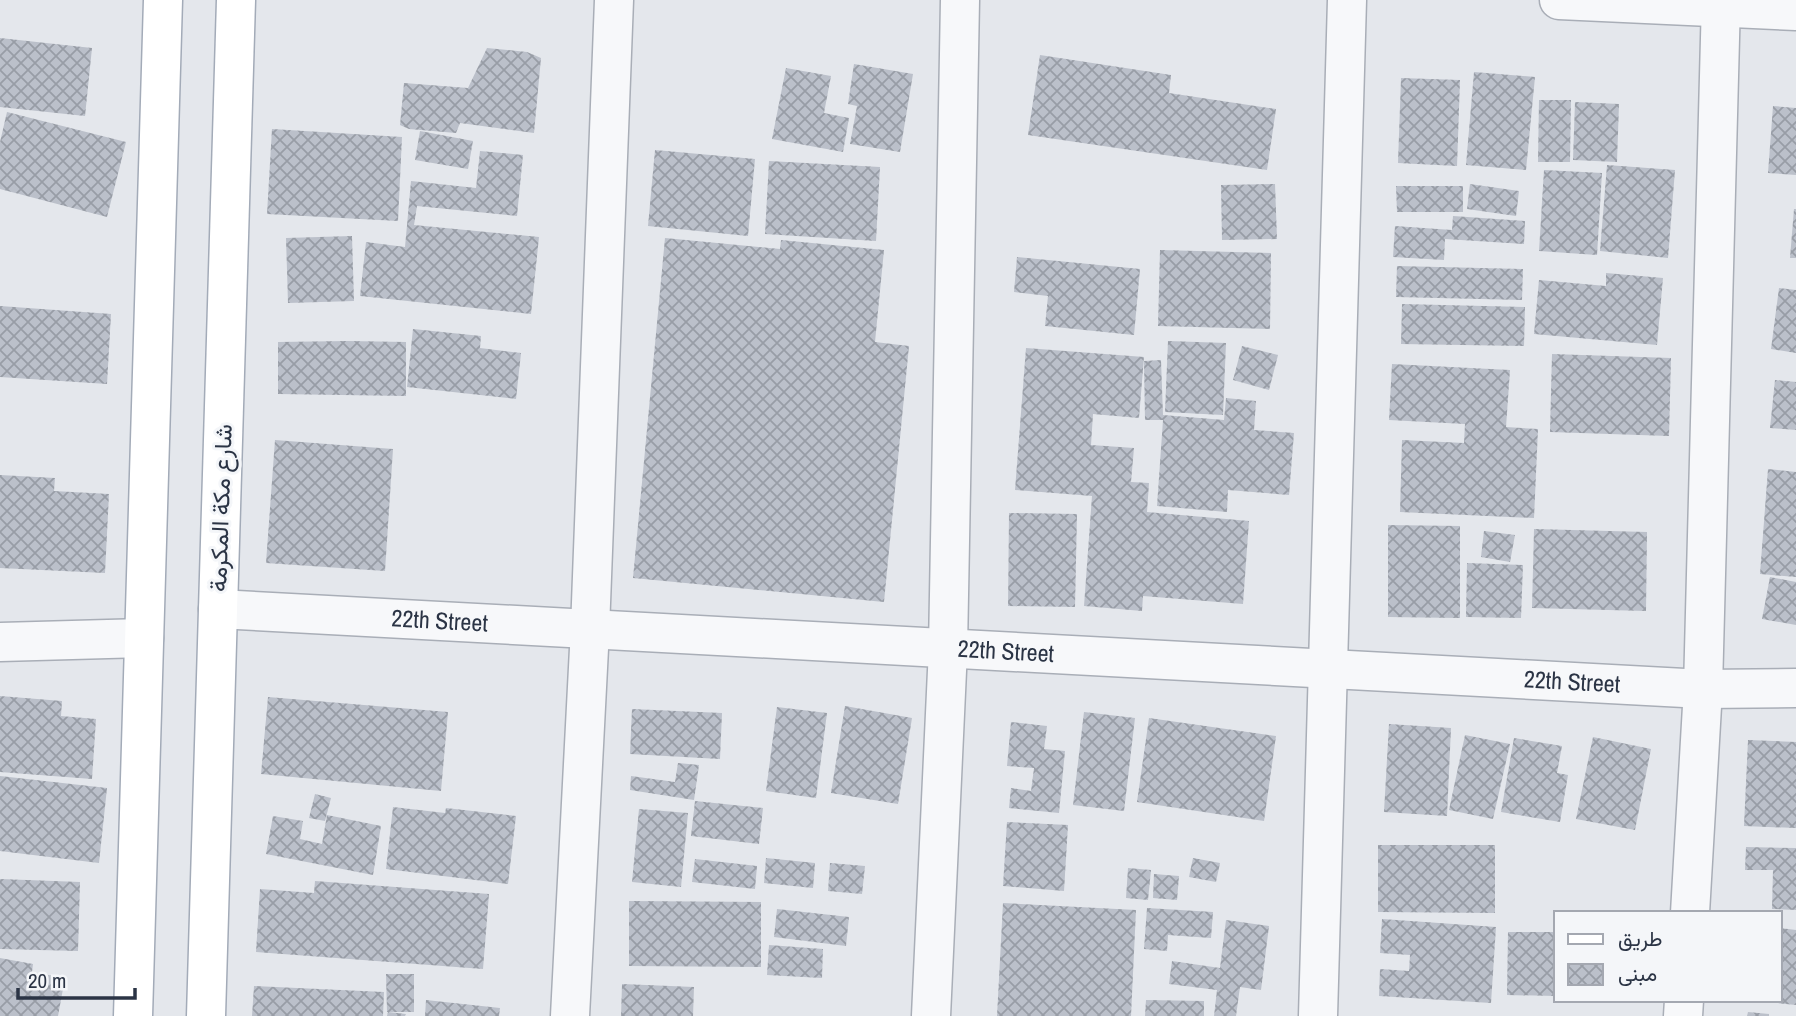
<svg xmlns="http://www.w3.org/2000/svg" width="1796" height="1016" viewBox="0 0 1796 1016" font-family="'Archivo Narrow',Vazirmatn,sans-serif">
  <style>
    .building { fill: url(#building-cross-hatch) }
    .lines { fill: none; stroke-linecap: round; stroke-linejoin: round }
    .minor-casing { stroke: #a9aeb7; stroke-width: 41 }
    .major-casing { stroke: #a3abb8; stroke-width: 41 }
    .minor { stroke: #f7f8fa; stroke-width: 38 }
    .major { stroke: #fff; stroke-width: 38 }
    .labels { text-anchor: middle; stroke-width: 6; stroke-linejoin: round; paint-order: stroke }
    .street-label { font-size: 24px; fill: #2b3445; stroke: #f4f6f9 }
  </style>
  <defs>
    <pattern id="building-cross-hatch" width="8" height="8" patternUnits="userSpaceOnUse" patternTransform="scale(1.75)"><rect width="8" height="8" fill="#bbc0ca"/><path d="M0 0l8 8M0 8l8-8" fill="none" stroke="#989da6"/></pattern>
  </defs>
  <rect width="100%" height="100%" fill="#e4e7ec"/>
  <g class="building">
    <path d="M 0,38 L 92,48 L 85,116 L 0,107 Z"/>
    <path d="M 487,48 L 527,52 L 541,58 L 534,133 L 460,123 L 456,133 L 409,129 L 400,125 L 404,83 L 468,88 Z"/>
    <path d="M 1040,55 L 1171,75 L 1169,93 L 1276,109 L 1267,170 L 1028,135 Z"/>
    <path d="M 854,64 L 913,74 L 900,152 L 850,144 L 857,106 L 848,104 Z"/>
    <path d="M 786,68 L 831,76 L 824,113 L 849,118 L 843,152 L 772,139 Z"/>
    <path d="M 1474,72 L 1535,77 L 1526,170 L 1466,165 Z"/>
    <path d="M 1401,78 L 1460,80 L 1457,166 L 1398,163 Z"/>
    <path d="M 1539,100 L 1571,100 L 1570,162 L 1538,162 Z"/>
    <path d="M 1575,102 L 1619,104 L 1617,162 L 1573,160 Z"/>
    <path d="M 1773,106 L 1796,108 L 1796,175 L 1768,173 Z"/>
    <path d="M 7,112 L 126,142 L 107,217 L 0,189 L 0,142 Z"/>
    <path d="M 272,129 L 402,137 L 398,221 L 267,214 Z"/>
    <path d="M 420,131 L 473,141 L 468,169 L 415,160 Z"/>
    <path d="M 655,150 L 755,159 L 748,236 L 648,226 Z"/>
    <path d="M 480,151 L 523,155 L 517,216 L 417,206 L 414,225 L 539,237 L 531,314 L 360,296 L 366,242 L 405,247 L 411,181 L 476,188 Z"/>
    <path d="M 769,161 L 880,167 L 876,241 L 765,234 Z"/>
    <path d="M 1607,165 L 1675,170 L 1668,258 L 1600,251 Z"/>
    <path d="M 1544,170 L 1602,173 L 1597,255 L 1539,251 Z"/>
    <path d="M 1275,184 L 1277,239 L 1222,240 L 1221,185 Z"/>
    <path d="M 1470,184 L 1519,191 L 1516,216 L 1467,209 Z"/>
    <path d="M 1396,186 L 1463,186 L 1463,212 L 1397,212 Z"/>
    <path d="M 1794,209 L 1796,209 L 1796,258 L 1790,258 Z"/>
    <path d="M 1453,216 L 1525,221 L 1524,244 L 1445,239 L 1444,260 L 1393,257 L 1395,226 L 1452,230 Z"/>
    <path d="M 352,236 L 354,301 L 288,303 L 286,238 Z"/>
    <path d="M 665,238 L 780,249 L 781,240 L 884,250 L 875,342 L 909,346 L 884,602 L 633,578 Z"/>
    <path d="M 1160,250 L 1271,253 L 1270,329 L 1158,326 Z"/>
    <path d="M 1017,257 L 1140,269 L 1134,335 L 1045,326 L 1048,296 L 1014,292 Z"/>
    <path d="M 1397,266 L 1523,269 L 1522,300 L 1396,297 Z"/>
    <path d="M 1606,273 L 1663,278 L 1657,345 L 1534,334 L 1539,280 L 1606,286 Z"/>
    <path d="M 1779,288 L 1796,290 L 1796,353 L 1771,349 Z"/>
    <path d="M 1402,304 L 1525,307 L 1524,346 L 1401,344 Z"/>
    <path d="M 0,306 L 111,314 L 107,384 L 0,377 Z"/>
    <path d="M 413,329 L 481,336 L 480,348 L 521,353 L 516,399 L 407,387 Z"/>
    <path d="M 348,341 L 406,342 L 406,396 L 278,394 L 278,342 Z"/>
    <path d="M 1168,341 L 1226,343 L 1223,415 L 1165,412 Z"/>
    <path d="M 1242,346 L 1278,355 L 1269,390 L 1233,380 Z"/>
    <path d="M 1026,348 L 1144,357 L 1139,418 L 1093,414 L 1091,445 L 1134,448 L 1131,482 L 1149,483 L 1147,512 L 1249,521 L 1243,604 L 1143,596 L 1142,611 L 1084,606 L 1092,496 L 1015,490 Z"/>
    <path d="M 1552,354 L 1671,358 L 1669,436 L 1550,432 Z"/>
    <path d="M 1161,360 L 1163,415 L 1224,420 L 1226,398 L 1256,401 L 1254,430 L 1294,433 L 1289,495 L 1228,490 L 1227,512 L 1157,506 L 1163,420 L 1145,420 L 1144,361 Z"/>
    <path d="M 1392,364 L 1510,370 L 1506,427 L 1538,429 L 1534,518 L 1400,512 L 1402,440 L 1464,443 L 1465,424 L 1389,420 Z"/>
    <path d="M 1775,380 L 1796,382 L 1796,430 L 1770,428 Z"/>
    <path d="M 275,440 L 393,449 L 385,571 L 266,563 Z"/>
    <path d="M 1768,469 L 1796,472 L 1796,577 L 1760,574 Z"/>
    <path d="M 0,475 L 55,478 L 54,491 L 109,494 L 105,573 L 0,568 Z"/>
    <path d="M 1009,513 L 1077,514 L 1075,607 L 1008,606 Z"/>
    <path d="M 1388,525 L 1460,526 L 1460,618 L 1388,617 Z"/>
    <path d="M 1534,529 L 1647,532 L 1646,611 L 1532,608 Z"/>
    <path d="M 1484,531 L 1515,535 L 1510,562 L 1481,557 Z"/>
    <path d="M 1467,563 L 1523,565 L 1521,618 L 1466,617 Z"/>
    <path d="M 1770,577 L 1796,582 L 1796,625 L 1762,619 Z"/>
    <path d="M 0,696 L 62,701 L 61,716 L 96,719 L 92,779 L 0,772 Z"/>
    <path d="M 268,697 L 448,712 L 441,791 L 261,774 Z"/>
    <path d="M 845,706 L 912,718 L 898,804 L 831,793 Z"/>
    <path d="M 777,707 L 827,713 L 816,798 L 766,791 Z"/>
    <path d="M 632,709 L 722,713 L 720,759 L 630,754 Z"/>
    <path d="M 1084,712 L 1135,718 L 1124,811 L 1073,805 Z"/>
    <path d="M 1149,718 L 1276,736 L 1264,821 L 1137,802 Z"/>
    <path d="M 1011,722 L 1047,726 L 1044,749 L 1065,751 L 1059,813 L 1009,808 L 1011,788 L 1031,791 L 1034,768 L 1007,766 Z"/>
    <path d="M 1389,724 L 1451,728 L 1447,816 L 1384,812 Z"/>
    <path d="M 1465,735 L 1510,744 L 1493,819 L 1449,810 Z"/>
    <path d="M 1593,737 L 1651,749 L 1635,830 L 1576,819 Z"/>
    <path d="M 1514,738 L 1562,746 L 1557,773 L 1568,775 L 1560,822 L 1501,812 Z"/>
    <path d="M 1748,740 L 1796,742 L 1796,828 L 1744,826 Z"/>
    <path d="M 678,763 L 699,765 L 694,800 L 630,790 L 631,776 L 675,782 Z"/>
    <path d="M 0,776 L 107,788 L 99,863 L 0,851 Z"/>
    <path d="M 315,794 L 331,798 L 325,821 L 309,818 Z"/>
    <path d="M 695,801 L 763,808 L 759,844 L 691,836 Z"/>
    <path d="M 393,807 L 445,813 L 446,808 L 516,816 L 508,884 L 386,869 Z"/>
    <path d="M 639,809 L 688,813 L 681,887 L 632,882 Z"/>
    <path d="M 327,815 L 381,826 L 373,875 L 266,854 L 273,816 L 303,821 L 300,839 L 322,844 Z"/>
    <path d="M 1007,822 L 1068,825 L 1064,891 L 1003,886 Z"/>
    <path d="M 1378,845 L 1495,845 L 1495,913 L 1378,912 Z"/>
    <path d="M 1746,847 L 1796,848 L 1796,910 L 1772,909 L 1773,870 L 1745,870 Z"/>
    <path d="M 766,858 L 815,863 L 813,888 L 764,883 Z"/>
    <path d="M 1193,858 L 1220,863 L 1216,882 L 1189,877 Z"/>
    <path d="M 695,859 L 757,866 L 755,889 L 692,882 Z"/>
    <path d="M 830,863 L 865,866 L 862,894 L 828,891 Z"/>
    <path d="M 1128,868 L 1151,870 L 1148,900 L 1126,898 Z"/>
    <path d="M 1154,874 L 1179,876 L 1177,900 L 1153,898 Z"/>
    <path d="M 0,879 L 80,882 L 78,951 L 0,949 Z"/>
    <path d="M 315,881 L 489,894 L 483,969 L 256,952 L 260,889 L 314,893 Z"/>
    <path d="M 629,901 L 761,902 L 761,967 L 629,966 Z"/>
    <path d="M 1003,903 L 1136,910 L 1131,1016 L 997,1016 Z"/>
    <path d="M 1147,908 L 1213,912 L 1211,938 L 1168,935 L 1167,951 L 1144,949 Z"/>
    <path d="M 777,909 L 849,917 L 846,946 L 774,937 Z"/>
    <path d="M 1382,919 L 1496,927 L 1491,1003 L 1379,996 L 1380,969 L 1409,971 L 1410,955 L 1380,953 Z"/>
    <path d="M 1226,920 L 1269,926 L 1261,990 L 1240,987 L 1236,1016 L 1214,1016 L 1217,990 L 1169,984 L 1172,961 L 1220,968 Z"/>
    <path d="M 1780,928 L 1796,930 L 1796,1005 L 1767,1002 L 1780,1000 Z"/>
    <path d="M 1508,932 L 1556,932 L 1556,996 L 1507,995 Z"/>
    <path d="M 769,945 L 823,949 L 822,978 L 767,975 Z"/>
    <path d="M 0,958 L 33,964 L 32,972 L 65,978 L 58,1016 L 0,1016 Z"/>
    <path d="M 386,974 L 414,974 L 414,1012 L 387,1012 Z"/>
    <path d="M 622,984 L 694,987 L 693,1016 L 621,1016 Z"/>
    <path d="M 254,986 L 384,992 L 383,1016 L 252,1016 Z"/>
    <path d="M 426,1000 L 500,1008 L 499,1016 L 425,1016 Z"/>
    <path d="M 1146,1000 L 1204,1001 L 1204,1016 L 1145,1016 Z"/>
    <path d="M 388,1012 L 406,1014 L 405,1016 L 387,1016 Z"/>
    <path d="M 1748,1012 L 1769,1014 L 1769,1016 L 1747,1016 Z"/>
  </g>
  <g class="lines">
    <defs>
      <g id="minor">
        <path d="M 1559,0 L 1796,11"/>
        <path id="s1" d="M 218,609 L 1703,689 L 1796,688"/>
        <path d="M 0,642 L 144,638"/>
        <path d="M 1690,913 L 1703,689 L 1721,0"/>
        <path d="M 570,1016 L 590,629 L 614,0"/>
        <path d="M 931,1016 L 948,649 L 960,0"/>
        <path d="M 1318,1016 L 1347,0"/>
        <path d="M 1683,1016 L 1684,1000"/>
      </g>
      <g id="major">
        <path d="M 133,1016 L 163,0"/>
        <path d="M 206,1016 L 236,0"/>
      </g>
    </defs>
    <use href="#minor" class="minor-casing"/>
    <use href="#major" class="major-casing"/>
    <use href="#minor" class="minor"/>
    <use href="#major" class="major"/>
  </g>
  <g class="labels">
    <g class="street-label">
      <text transform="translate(221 508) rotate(-88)" y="8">شارع مكة المكرمة</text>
      <text dy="8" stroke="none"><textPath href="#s1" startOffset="222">22th Street</textPath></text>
      <text dy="8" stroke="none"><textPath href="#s1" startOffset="789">22th Street</textPath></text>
      <text dy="8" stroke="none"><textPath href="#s1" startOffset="1356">22th Street</textPath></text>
    </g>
  </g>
  <rect x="1554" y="911" width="228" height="91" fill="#f4f6f9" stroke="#a4a8b1" stroke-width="2"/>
  <rect x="1568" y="934" width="35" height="10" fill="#ffffff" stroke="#a4a8b1" stroke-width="2"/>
  <text x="1618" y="946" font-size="21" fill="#2b3445">طريق</text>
  <rect x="1568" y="964" width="35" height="21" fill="url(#building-cross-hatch)" stroke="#a4a8b1" stroke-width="2"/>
  <text x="1618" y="981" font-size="21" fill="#2b3445">مبنى</text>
  <path d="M18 988v10h117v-10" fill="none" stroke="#2b3445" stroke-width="3.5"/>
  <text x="28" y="988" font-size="21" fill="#2b3445" stroke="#f4f6f9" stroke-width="5" paint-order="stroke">20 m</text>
</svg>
